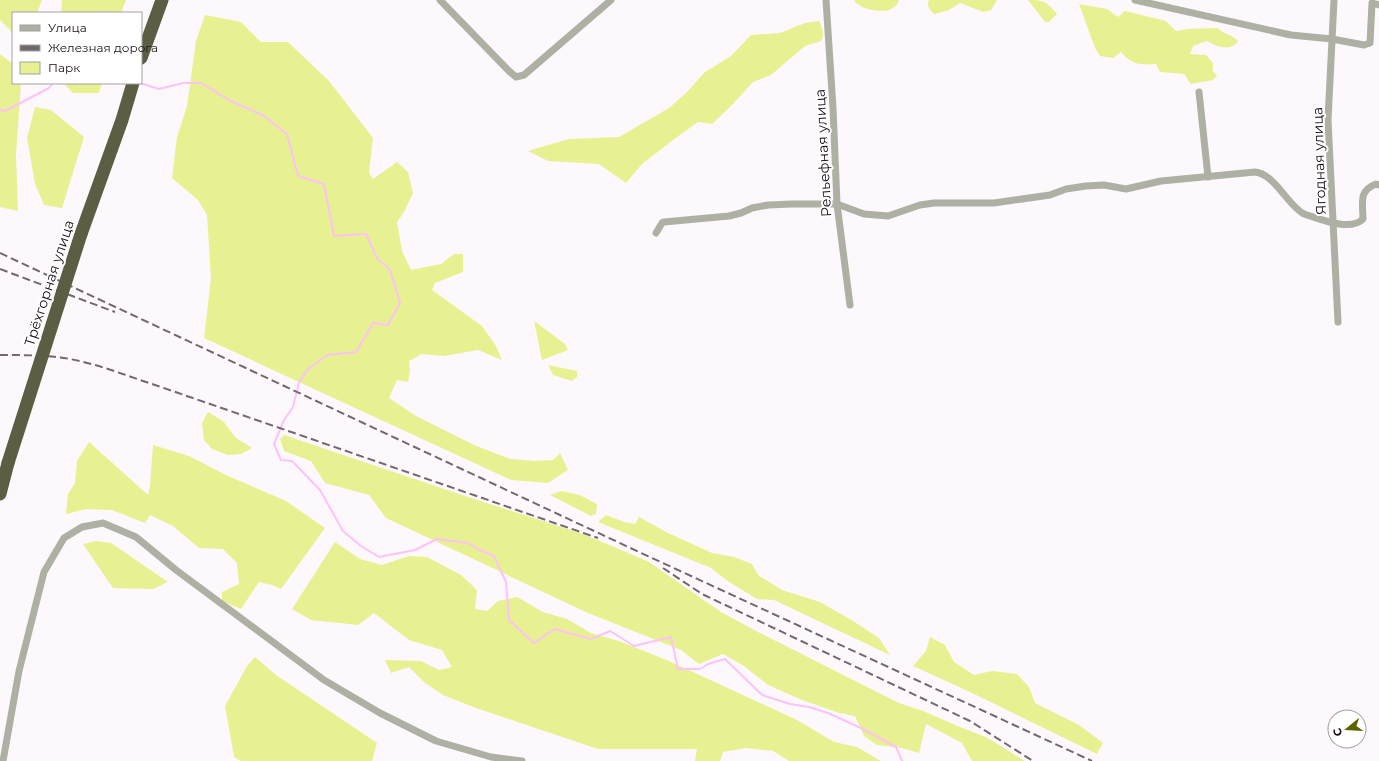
<svg xmlns="http://www.w3.org/2000/svg" width="1379" height="761" viewBox="0 0 1379 761" font-family="Montserrat,sans-serif">
  <style>
    .green { fill: #e7f191 }
    .lines { fill: none; stroke-linecap: round; stroke-linejoin: round }
    .stream { stroke: #fdc2f8; stroke-width: 2 }
    .street { stroke: #aeb0a3; stroke-width: 7 }
    .highway { stroke: #5b5e42; stroke-width: 13 }
    .rail { stroke: #70696f; stroke-width: 2; stroke-dasharray: 8 4; stroke-linecap: butt }
    .highway-bridge { stroke: #5b5e42; stroke-width: 13 }
    .labels { text-anchor: middle; stroke-width: 4; stroke-linejoin: round; paint-order: stroke }
    .street-label { font-size: 14px; fill: #191018; stroke: #fff }
  </style>
  <rect width="100%" height="100%" fill="#fdf8fc"/>
  <g class="green">
    <path d="M 0,0 L 42,0 L 37,13 L 13,13 L 13,33 L 0,20 Z"/>
    <path d="M 62,0 L 126,0 L 121,13 L 61,13 Z"/>
    <path d="M 854,0 L 899,0 C 898,3 896,6 893,8 C 884,14 860,10 854,0 Z"/>
    <path d="M 929,0 L 997,0 L 991,10 L 983,12 L 960,3 L 949,10 L 935,14 C 930,11 926,6 929,0 Z"/>
    <path d="M 1028,0 C 1044,0 1047,2 1057,14 L 1049,22 L 1045,22 Z"/>
    <path d="M 1079,4 L 1107,9 L 1118,17 L 1125,11 L 1166,21 L 1176,31 L 1188,29 L 1217,28 C 1224,34 1232,35 1238,41 C 1230,52 1217,47 1207,41 L 1193,46 L 1190,54 L 1206,55 L 1213,63 L 1213,71 L 1217,76 L 1213,80 L 1191,84 L 1184,74 L 1160,72 L 1156,64 C 1140,65 1132,65 1121,52 L 1113,58 L 1100,56 L 1095,48 Z"/>
    <path d="M 205,15 L 241,22 L 261,42 L 288,42 L 329,81 L 373,138 L 369,173 L 373,179 L 397,162 L 408,172 L 413,193 L 404,212 L 397,222 L 402,251 L 411,270 L 441,264 L 454,254 L 463,254 L 463,272 L 435,283 L 432,290 L 482,326 L 496,346 L 502,360 L 478,350 L 444,356 L 422,354 L 409,361 L 410,371 L 408,382 L 397,380 L 389,398 L 416,416 L 474,445 L 510,459 L 535,461 L 553,460 L 560,453 L 568,470 L 548,483 L 511,480 L 204,338 L 211,278 L 207,215 L 198,200 L 172,178 L 177,137 L 187,106 L 196,41 Z"/>
    <path d="M 819,21 C 822,26 825,36 821,41 L 805,46 L 771,75 L 753,82 L 732,105 L 712,124 L 698,122 L 677,137 L 642,164 L 626,183 L 599,164 L 548,161 L 528,151 L 569,139 L 619,137 L 669,108 L 687,92 L 705,72 L 731,56 L 751,35 L 780,33 L 805,23 Z"/>
    <path d="M 0,54 L 13,64 L 13,83 L 21,83 L 16,155 L 18,211 L 0,207 Z"/>
    <path d="M 63,83 L 102,83 L 99,93 L 73,93 Z"/>
    <path d="M 35,107 L 51,110 L 84,137 L 62,208 L 44,205 L 35,184 L 27,138 Z"/>
    <path d="M 534,321 L 565,344 L 568,350 L 542,360 Z"/>
    <path d="M 548,365 L 577,371 L 577,377 L 572,381 L 553,375 Z"/>
    <path d="M 208,412 L 223,421 L 236,438 L 252,448 L 241,454 L 228,455 L 212,449 L 204,440 L 202,423 Z"/>
    <path d="M 284,435 L 465,496 L 583,534 L 626,552 L 649,562 L 721,612 L 758,632 L 899,703 L 923,711 L 960,727 L 986,737 L 1025,761 L 972,761 L 962,743 L 926,724 L 919,753 L 902,748 L 877,745 L 864,736 L 855,716 L 839,713 L 802,700 L 768,685 L 744,666 L 723,654 L 699,664 L 681,650 L 588,613 L 386,518 L 369,495 L 325,483 L 311,461 L 284,451 L 280,439 Z"/>
    <path d="M 89,442 L 148,495 L 150,486 L 153,445 L 189,456 L 226,475 L 286,501 L 325,528 L 281,589 L 272,585 L 259,582 L 241,609 L 222,601 L 222,592 L 239,584 L 237,563 L 223,549 L 199,548 L 173,526 L 150,515 L 145,523 L 112,510 L 86,509 L 66,514 L 68,494 L 75,483 L 77,461 Z"/>
    <path d="M 561,491 L 580,495 L 597,504 L 596,514 L 591,516 L 550,495 Z"/>
    <path d="M 606,515 L 624,522 L 635,524 L 639,517 L 666,532 L 712,553 L 734,557 L 752,564 L 758,575 L 782,590 L 820,602 L 853,621 L 879,638 L 890,655 L 774,600 L 757,599 L 729,582 L 711,568 L 598,522 Z"/>
    <path d="M 96,541 L 111,543 L 168,582 L 153,589 L 113,588 L 83,544 Z"/>
    <path d="M 335,542 L 360,559 L 382,565 L 409,556 L 427,557 L 461,575 L 477,590 L 475,609 L 487,611 L 498,601 L 517,597 L 543,612 L 567,619 L 591,633 L 619,641 L 669,661 L 797,720 L 834,742 L 857,747 L 881,761 L 789,761 L 773,751 L 746,748 L 723,752 L 720,761 L 695,761 L 697,749 L 598,749 L 476,708 L 443,695 L 425,683 L 409,667 L 391,673 L 385,660 L 421,661 L 439,670 L 452,667 L 442,650 L 409,640 L 374,613 L 358,625 L 311,620 L 292,609 Z"/>
    <path d="M 930,637 L 945,645 L 954,662 L 974,675 L 992,671 L 1017,674 L 1029,687 L 1035,703 L 1079,725 L 1103,743 L 1097,754 L 970,692 L 913,666 L 926,651 Z"/>
    <path d="M 255,657 L 276,675 L 377,743 L 372,761 L 241,761 L 234,757 L 225,706 L 247,666 Z"/>
  </g>
  <g class="lines">
    <g class="stream">
      <path d="M 140,83 L 159,89 L 183,83 L 201,83 L 231,101 L 264,116 L 287,134 L 298,176 L 324,184 L 334,236 L 366,234 L 377,258 L 390,270 L 400,303 L 388,325 L 373,323 L 356,352 L 327,355 L 307,370 L 299,383 L 293,407 L 284,420 L 274,444 L 281,460 L 292,461 L 320,490 L 343,531 L 361,546 L 379,557 L 415,550 L 437,539 L 468,543 L 478,549 L 494,556 L 506,582 L 509,620 L 534,643 L 555,629 L 591,639 L 610,631 L 634,646 L 671,637 L 678,669 L 700,669 L 708,664 L 725,659 L 762,695 L 790,704 L 809,707 L 828,713 L 863,729 L 896,747 L 902,761"/>
      <path d="M 0,110 L 5,111 L 49,88 L 53,83"/>
    </g>
    <g class="street">
      <path d="M 440,0 L 509,71 L 516,77 L 524,75 L 611,0"/>
      <path d="M 826,0 L 833,108 L 837,204 L 850,305"/>
      <path d="M 1135,0 L 1291,35 L 1332,39 L 1364,45 L 1370,43 L 1372,3 L 1379,5"/>
      <path d="M 1334,0 L 1328,120 L 1338,322"/>
      <path d="M 1199,92 L 1208,177"/>
      <path d="M 656,233 L 662,223 L 664,222 L 729,216 L 741,213 L 752,208 L 768,205 L 792,204 L 837,204 L 864,214 L 888,216 L 920,205 L 934,203 L 994,203 L 1050,195 L 1066,189 L 1086,186 L 1104,185 L 1126,189 L 1161,181 L 1255,172 C 1275,174 1288,206 1304,214 C 1320,219 1350,232 1363,219 C 1363,203 1358,191 1376,184 L 1379,185"/>
      <path d="M 3,761 L 19,671 L 44,572 L 64,538 L 82,527 L 103,523 L 136,537 L 176,570 L 324,680 L 380,713 L 436,741 L 491,757 L 522,761"/>
    </g>
    <g class="highway">
      <path d="M 141,58 L 162,0"/>
      <path d="M 81,234 L 122,120 L 133,83"/>
      <path d="M 0,494 L 8,463"/>
    </g>
    <g class="rail">
      <path d="M 0,253 L 639,552 L 1092,761"/>
      <path d="M 0,269 L 115,312"/>
      <path d="M 0,355 C 21,355 43,355 64,358 C 96,363 127,376 158,386 L 598,538"/>
      <path d="M 663,568 L 702,594 L 970,721 L 1033,761"/>
    </g>
    <path class="highway-bridge" d="M 8,463 L 81,234"/>
  </g>
  <g class="labels">
    <g class="street-label">
      <text transform="translate(823 153) rotate(-93)" y="5">Рельефная улица</text>
      <text transform="translate(1319 161) rotate(-92)" y="5">Ягодная улица</text>
      <text transform="translate(49 283) rotate(-72)" y="5">Трёхгорная улица</text>
    </g>
  </g>
  <rect x="12" y="12" width="130" height="72" fill="#ffffff" stroke="#a39fa3"/>
  <rect x="20" y="25" width="20" height="6" fill="#aeb0a3" stroke="#a39fa3"/>
  <text x="48" y="32" font-size="12" fill="#191018">Улица</text>
  <rect x="20" y="45" width="20" height="6" fill="#70696f" stroke="#a39fa3"/>
  <text x="48" y="52" font-size="12" fill="#191018">Железная дорога</text>
  <rect x="20" y="62" width="20" height="12" fill="#e7f191" stroke="#a39fa3"/>
  <text x="48" y="72" font-size="12" fill="#191018">Парк</text>
  <g transform="translate(1347 729) rotate(252)"><circle r="19" fill="#ffffff" stroke="#a39fa3"/>
  <path d="M0-3L7 15L0 10L-7 15Z" fill="#5e6300"/>
  <text y="-6" font-size="11" font-weight="bold" text-anchor="middle" fill="#191018">С</text>
  </g>
</svg>
